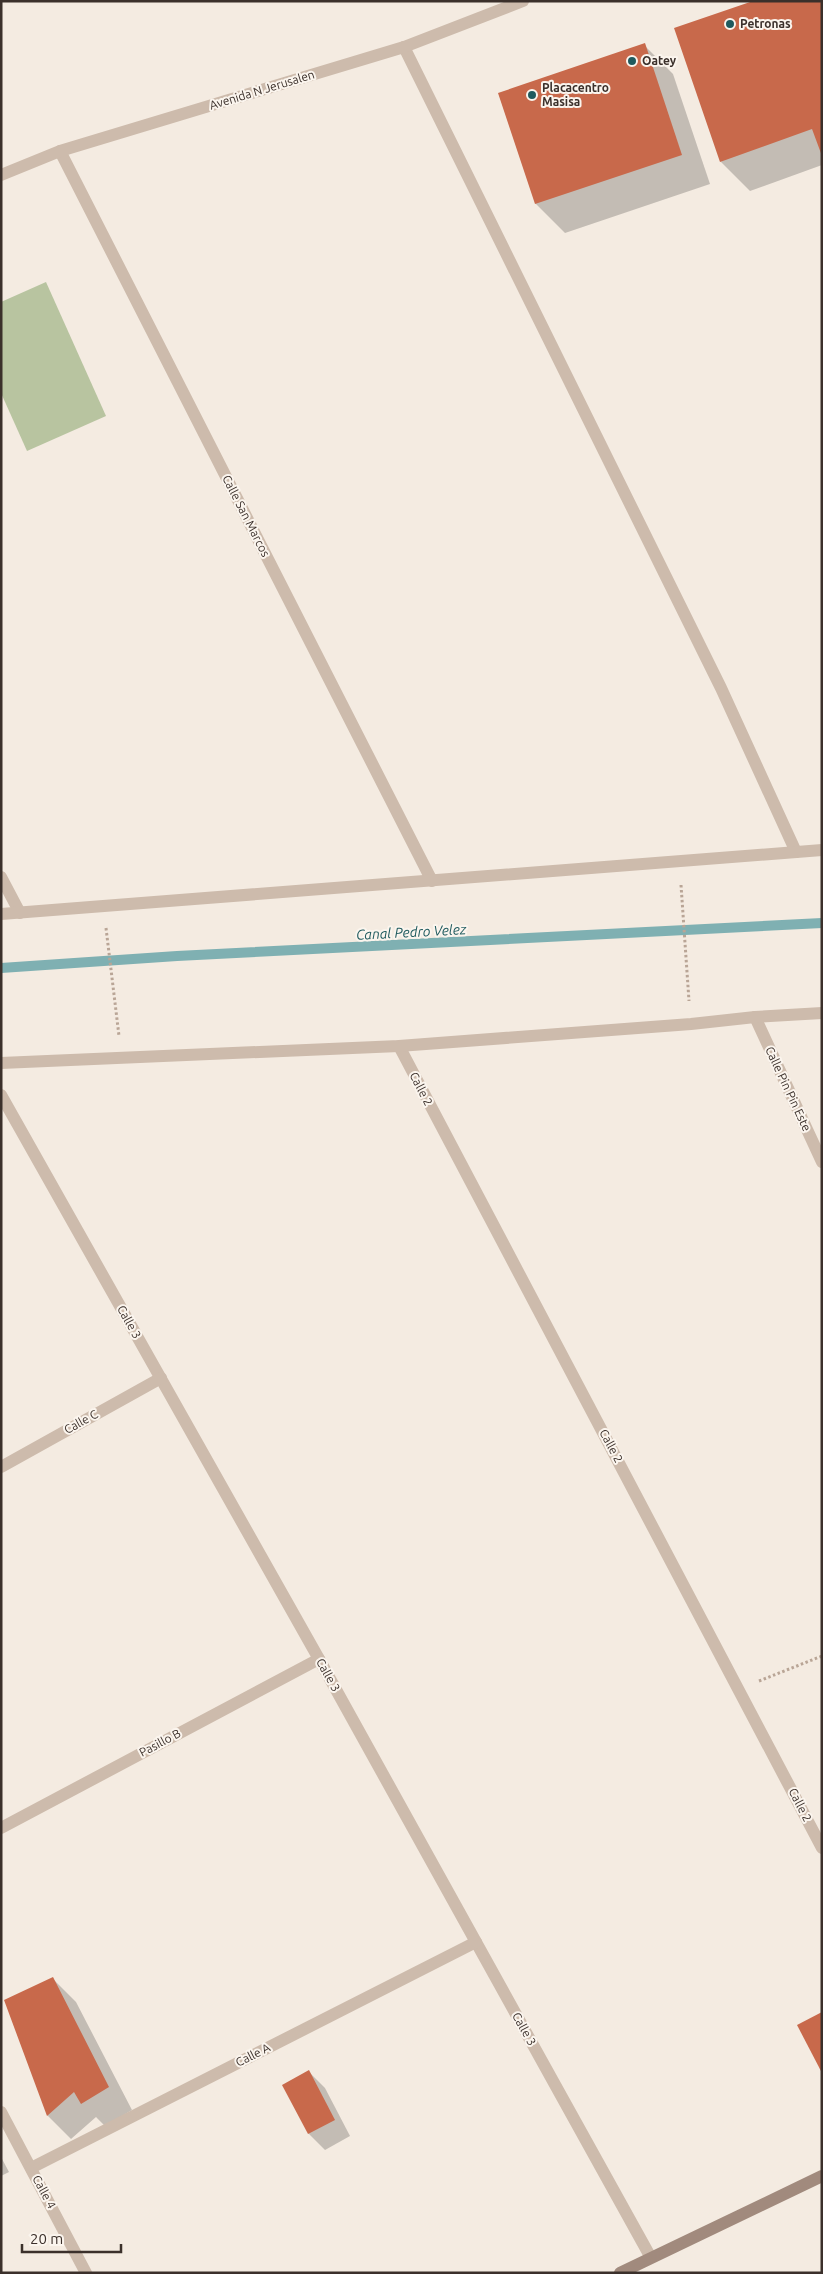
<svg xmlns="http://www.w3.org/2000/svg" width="823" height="2274" viewBox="0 0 823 2274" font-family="Ubuntu,sans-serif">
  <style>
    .green { fill: #b8c4a0 }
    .shadow { fill: #0003 }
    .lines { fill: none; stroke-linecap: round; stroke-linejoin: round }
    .stream { stroke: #7fb0b2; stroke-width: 10 }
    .building { fill: #c8694b }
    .path { stroke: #b9a596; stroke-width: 3; stroke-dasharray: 2.5 2.5; stroke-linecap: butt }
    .street { stroke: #cdbbac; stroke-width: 12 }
    .secondary { stroke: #a18a7d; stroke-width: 12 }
    .poi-dot { fill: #1f5a5e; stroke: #fbf5ee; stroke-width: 2 }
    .labels { text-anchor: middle; stroke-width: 4; stroke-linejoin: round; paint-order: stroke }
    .poi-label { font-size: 12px; font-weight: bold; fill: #3b302b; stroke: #fbf5ee; text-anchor: start }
    .street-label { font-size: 12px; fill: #3b302b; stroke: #fbf5ee }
    .water-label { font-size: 14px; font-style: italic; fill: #1f5a5e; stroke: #fbf5ee }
  </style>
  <rect width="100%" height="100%" fill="#f4ebe1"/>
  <path class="green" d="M 46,282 L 106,416 L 27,451 L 1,393 L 1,302 Z"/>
  <g class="shadow">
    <path d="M 822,1 L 822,165 L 750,191 L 721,162 Z"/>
    <path d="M 644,45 L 673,74 L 710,184 L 565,233 L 536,204 L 499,94 Z"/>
    <path d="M 53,1979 L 76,2002 L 132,2110 L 105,2126 L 96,2117 L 71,2139 L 48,2116 L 6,2001 Z"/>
    <path d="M 309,2072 L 325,2088 L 350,2136 L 325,2150 L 309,2134 L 284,2085 Z"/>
    <path d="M 1,2157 L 9,2172 L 1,2176 Z"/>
  </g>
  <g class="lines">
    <path class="stream" d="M 1,968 L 177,956 L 822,923"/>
  </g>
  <g class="building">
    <path d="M 753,1 L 822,1 L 822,156 L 812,129 L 720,162 L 674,28 Z"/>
    <path d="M 645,43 L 682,155 L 535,204 L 498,93 Z"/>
    <path d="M 53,1977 L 109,2087 L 81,2104 L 74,2092 L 47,2116 L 4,2000 Z"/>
    <path d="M 822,2012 L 822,2073 L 797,2025 Z"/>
    <path d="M 309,2070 L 335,2120 L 308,2134 L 282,2085 Z"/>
  </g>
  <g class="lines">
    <g class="path">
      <path d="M 681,885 L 689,1001"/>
      <path d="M 106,928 L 119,1036"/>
      <path d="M 759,1681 L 822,1656"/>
    </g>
    <g class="street">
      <path d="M 404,47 L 721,688 L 796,852"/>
      <path d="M 60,151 L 432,881"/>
      <path d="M 1,175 L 60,151 L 404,47 L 523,1"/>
      <path d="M 1,877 L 20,913"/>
      <path d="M 1,914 L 822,850"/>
      <path d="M 755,1017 L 822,1162"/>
      <path d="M 399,1046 L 822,1848"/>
      <path d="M 1,1063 L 399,1046 L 691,1024 L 755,1017 L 822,1013"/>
      <path d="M 1,1095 L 319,1659 L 650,2256"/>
      <path d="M 1,1467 L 161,1378"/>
      <path d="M 1,1828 L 319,1659"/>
      <path d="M 1,2112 L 86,2273"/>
      <path d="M 31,2168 L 476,1942"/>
    </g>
    <path class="secondary" d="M 620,2273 L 822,2176"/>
  </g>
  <g class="poi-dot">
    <circle cx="730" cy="24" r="5"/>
    <circle cx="632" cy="61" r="5"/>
    <circle cx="532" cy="95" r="5"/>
  </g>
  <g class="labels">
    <g class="poi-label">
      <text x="740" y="28">Petronas</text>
      <text x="642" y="65">Oatey</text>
      <text x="542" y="92">Placacentro<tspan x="542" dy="14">Masisa</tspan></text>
    </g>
    <g class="street-label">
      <text transform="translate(262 90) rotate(-17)" y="4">Avenida N Jerusalen</text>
      <text transform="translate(246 516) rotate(63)" y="4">Calle San Marcos</text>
      <text transform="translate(421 1089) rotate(63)" y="4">Calle 2</text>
      <text transform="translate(788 1089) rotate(65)" y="4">Calle Pin Pin Este</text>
      <text transform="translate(129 1322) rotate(61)" y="4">Calle 3</text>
      <text transform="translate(81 1422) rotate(-29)" y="4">Calle C</text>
      <text transform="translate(611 1446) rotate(62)" y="4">Calle 2</text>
      <text transform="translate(328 1675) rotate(61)" y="4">Calle 3</text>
      <text transform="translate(160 1743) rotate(-28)" y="4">Pasillo B</text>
      <text transform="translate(800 1805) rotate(63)" y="4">Calle 2</text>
      <text transform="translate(524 2029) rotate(61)" y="4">Calle 3</text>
      <text transform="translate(253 2055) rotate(-27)" y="4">Calle A</text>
      <text transform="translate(44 2192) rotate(62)" y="4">Calle 4</text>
    </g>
    <g class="water-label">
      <text transform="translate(411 932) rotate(-3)" y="5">Canal Pedro Velez</text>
    </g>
  </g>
  <rect width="823" height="2274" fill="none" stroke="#3b302b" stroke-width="5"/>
  <path d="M22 2244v8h99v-8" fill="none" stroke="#3b302b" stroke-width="2.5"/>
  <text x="30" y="2244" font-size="15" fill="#3b302b" stroke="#fbf5ee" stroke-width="4" paint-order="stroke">20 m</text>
</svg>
